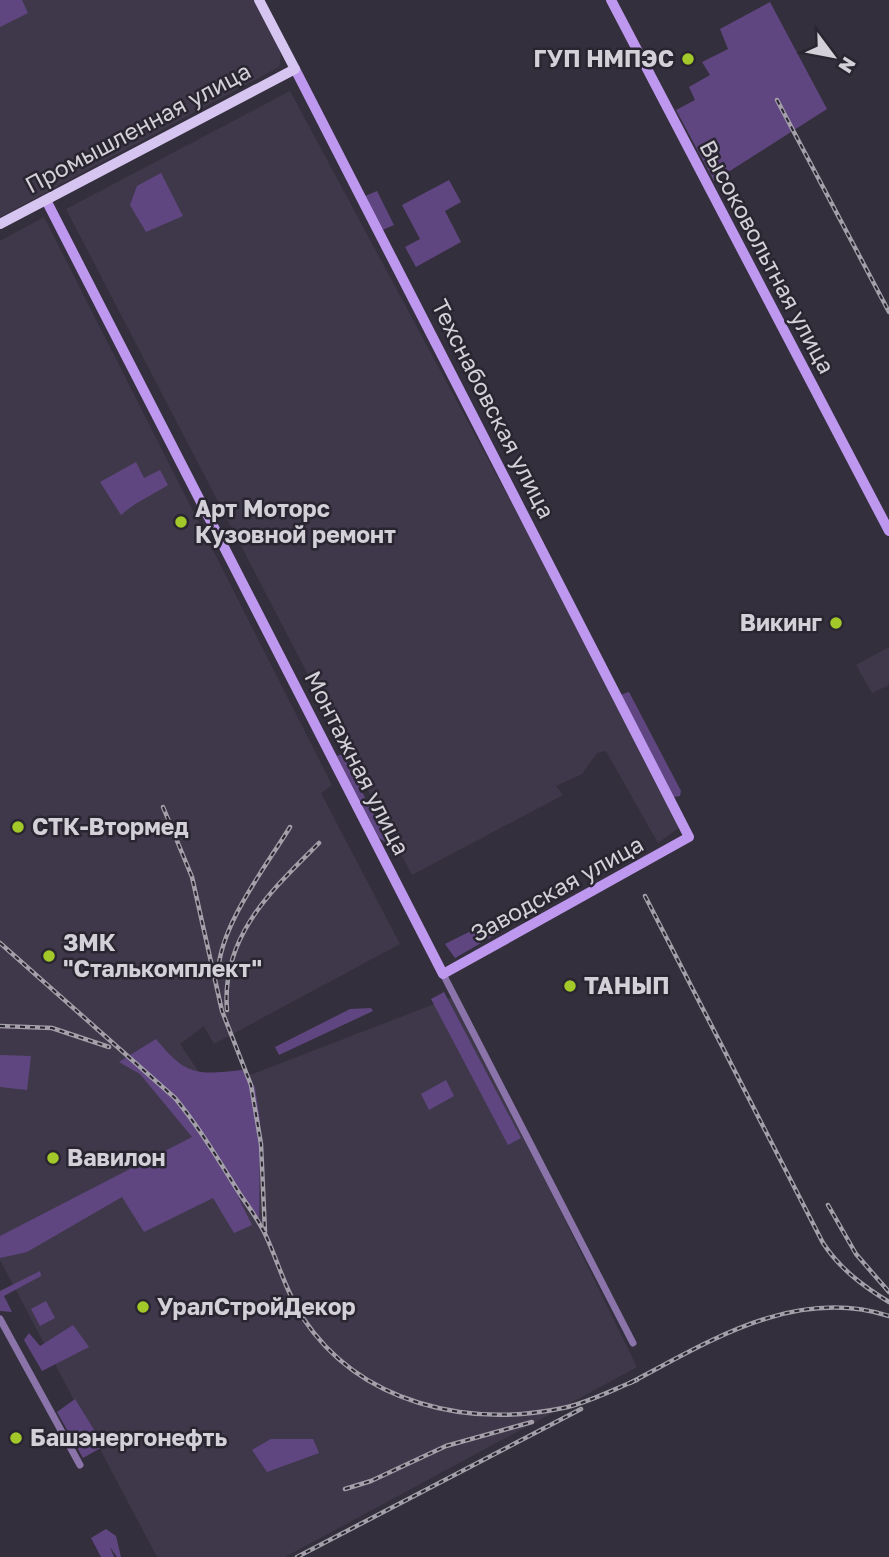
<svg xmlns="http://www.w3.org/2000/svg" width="889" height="1557" viewBox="0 0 889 1557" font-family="'Golos Text',sans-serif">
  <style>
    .built { fill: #3f384a }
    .green { fill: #604681 }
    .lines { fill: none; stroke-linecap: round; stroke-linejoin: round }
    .street { stroke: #8a74aa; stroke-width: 7 }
    .secondary { stroke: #bd98ee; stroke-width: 10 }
    .primary { stroke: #d6c5f1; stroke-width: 10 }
    .rail-casing { stroke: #a4a0aa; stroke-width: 4.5 }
    .rail { stroke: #2a2631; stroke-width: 2; stroke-dasharray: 5; stroke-linecap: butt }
    .poi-dot { fill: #a2c929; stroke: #2a2631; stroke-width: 2.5 }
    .labels { text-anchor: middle; stroke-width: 5; stroke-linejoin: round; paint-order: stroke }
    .poi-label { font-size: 23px; font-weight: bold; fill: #d3d0d8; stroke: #2a2631; text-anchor: start }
    .street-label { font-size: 23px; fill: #d3d0d8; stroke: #2a2631 }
  </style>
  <rect width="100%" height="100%" fill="#342f3c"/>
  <g class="built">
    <path d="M 0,0 L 255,0 L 276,40 L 281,56 L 279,67 L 0,217 Z"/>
    <path d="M 290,91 L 684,824 L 658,843 L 606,751 L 597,753 L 582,774 L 556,786 L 563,795 L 412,875 L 66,209 Z"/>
    <path d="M 44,217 L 332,785 L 321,793 L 400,944 L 214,1044 L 204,1026 L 180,1044 L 211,1090 L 455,996 L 637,1367 L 285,1557 L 157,1557 L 0,1260 L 0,241 Z"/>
    <path d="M 889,647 L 889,685 L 872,693 L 856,665 Z"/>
  </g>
  <g class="green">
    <path d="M 0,0 L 22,0 L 28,13 L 0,27 Z"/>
    <path d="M 770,2 L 827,109 L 714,181 L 676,110 L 695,100 L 689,87 L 710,75 L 702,62 L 728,49 L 720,29 Z"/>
    <path d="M 161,173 L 183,216 L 146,232 L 130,205 L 137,186 Z"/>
    <path d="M 449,180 L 461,202 L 445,211 L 461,242 L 416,267 L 405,247 L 420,239 L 402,205 Z"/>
    <path d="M 377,191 L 394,225 L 380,231 L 363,197 Z"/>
    <path d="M 136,462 L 144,478 L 160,470 L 168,485 C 152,495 134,503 121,515 L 100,482 Z"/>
    <path d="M 629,692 L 681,791 L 680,796 L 674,797 L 620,695 Z"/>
    <path d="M 342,754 L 390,845 L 379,838 L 337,756 Z"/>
    <path d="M 503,915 L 510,922 L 509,927 L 455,958 L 445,944 Z"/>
    <path d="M 444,992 L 521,1138 L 508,1145 L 431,999 Z"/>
    <path d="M 350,1009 L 371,1008 L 373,1011 L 279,1055 L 275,1047 Z"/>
    <path d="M 156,1039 C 186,1076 197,1075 242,1070 L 255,1087 L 260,1121 L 259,1223 L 238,1197 L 252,1225 L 234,1233 L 213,1198 L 144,1232 L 122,1197 L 27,1252 L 0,1258 L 0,1236 L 192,1137 L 140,1074 L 119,1062 Z"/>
    <path d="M 0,1055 L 31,1056 L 27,1090 L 0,1087 Z"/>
    <path d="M 446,1080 L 454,1096 L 429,1110 L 421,1094 Z"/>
    <path d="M 40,1271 L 41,1276 L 4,1296 L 12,1312 L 0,1311 L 0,1291 Z"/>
    <path d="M 46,1301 L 55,1318 L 40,1326 L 31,1309 Z"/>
    <path d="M 73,1325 L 89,1347 L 42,1371 L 24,1340 L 29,1333 L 40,1346 Z"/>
    <path d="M 75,1399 L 104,1446 L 83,1458 L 57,1412 Z"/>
    <path d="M 271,1439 L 313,1439 L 319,1453 L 267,1472 L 252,1450 Z"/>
    <path d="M 106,1529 L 116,1536 L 121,1557 L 117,1557 L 110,1547 L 114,1557 L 101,1557 L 91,1538 Z"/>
  </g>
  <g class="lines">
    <g class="street">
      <path d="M 443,974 L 633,1343"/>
      <path d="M 0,1319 L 80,1465"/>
    </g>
    <g class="secondary">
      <path d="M 611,0 L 889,531"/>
      <path d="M 46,200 L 443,974 L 689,837 L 295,69"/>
    </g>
    <path class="primary" d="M 0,224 L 295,69 L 259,0"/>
    <defs>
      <g id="rail">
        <path d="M 777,100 L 889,312"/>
        <path d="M 163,807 L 192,877 L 222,1011 L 251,1085 L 261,1144 L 265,1232"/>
        <path d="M 645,896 L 823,1243 C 840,1269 863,1286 889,1302"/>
        <path d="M 0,943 L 175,1098 C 199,1127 218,1159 238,1191 C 247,1205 259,1220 266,1236 C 279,1264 286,1292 303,1318 C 360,1404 468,1428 563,1408 C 588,1403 614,1389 637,1380"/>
        <path d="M 218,973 C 220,925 265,868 290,827"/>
        <path d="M 227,1010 C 221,936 272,890 319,843"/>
        <path d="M 0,1026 L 52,1028 L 109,1047"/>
        <path d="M 828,1205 L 856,1254 L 889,1292"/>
        <path d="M 630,1383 C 710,1341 795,1286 889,1316"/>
        <path d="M 345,1489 L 371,1481 L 446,1446 L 532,1422"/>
        <path d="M 297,1557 L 581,1409"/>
      </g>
    </defs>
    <use href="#rail" class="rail-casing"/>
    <use href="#rail" class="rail"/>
  </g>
  <g class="poi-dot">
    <circle cx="688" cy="59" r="7"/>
    <circle cx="181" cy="522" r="7"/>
    <circle cx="836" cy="623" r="7"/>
    <circle cx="18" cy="827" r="7"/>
    <circle cx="49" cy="956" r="7"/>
    <circle cx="570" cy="986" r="7"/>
    <circle cx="53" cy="1158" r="7"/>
    <circle cx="143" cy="1307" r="7"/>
    <circle cx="16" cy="1438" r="7"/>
  </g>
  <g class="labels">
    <g class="poi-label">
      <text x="674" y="67" text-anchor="end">ГУП НМПЭС</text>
      <text x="195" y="517">Арт Моторс<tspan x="195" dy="26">Кузовной ремонт</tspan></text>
      <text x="822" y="631" text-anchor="end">Викинг</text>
      <text x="32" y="835">СТК-Втормед</text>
      <text x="63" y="951">ЗМК<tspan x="63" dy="26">"Сталькомплект"</tspan></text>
      <text x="584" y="994">ТАНЫП</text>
      <text x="67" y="1166">Вавилон</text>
      <text x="157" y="1315">УралСтройДекор</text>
      <text x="30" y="1446">Башэнергонефть</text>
    </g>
    <g class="street-label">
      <text transform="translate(138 128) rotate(-28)" y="8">Промышленная улица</text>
      <text transform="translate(767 257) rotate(62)" y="8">Высоковольтная улица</text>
      <text transform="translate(493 409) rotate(63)" y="8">Техснабовская улица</text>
      <text transform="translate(357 763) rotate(63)" y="8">Монтажная улица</text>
      <text transform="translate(557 889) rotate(-29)" y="8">Заводская улица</text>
    </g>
  </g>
  <g transform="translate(833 56) rotate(122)" stroke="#2a2631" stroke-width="5" paint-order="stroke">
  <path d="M0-5L12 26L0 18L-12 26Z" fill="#d3d0d8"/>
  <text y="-10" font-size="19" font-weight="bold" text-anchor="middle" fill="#d3d0d8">N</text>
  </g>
</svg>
